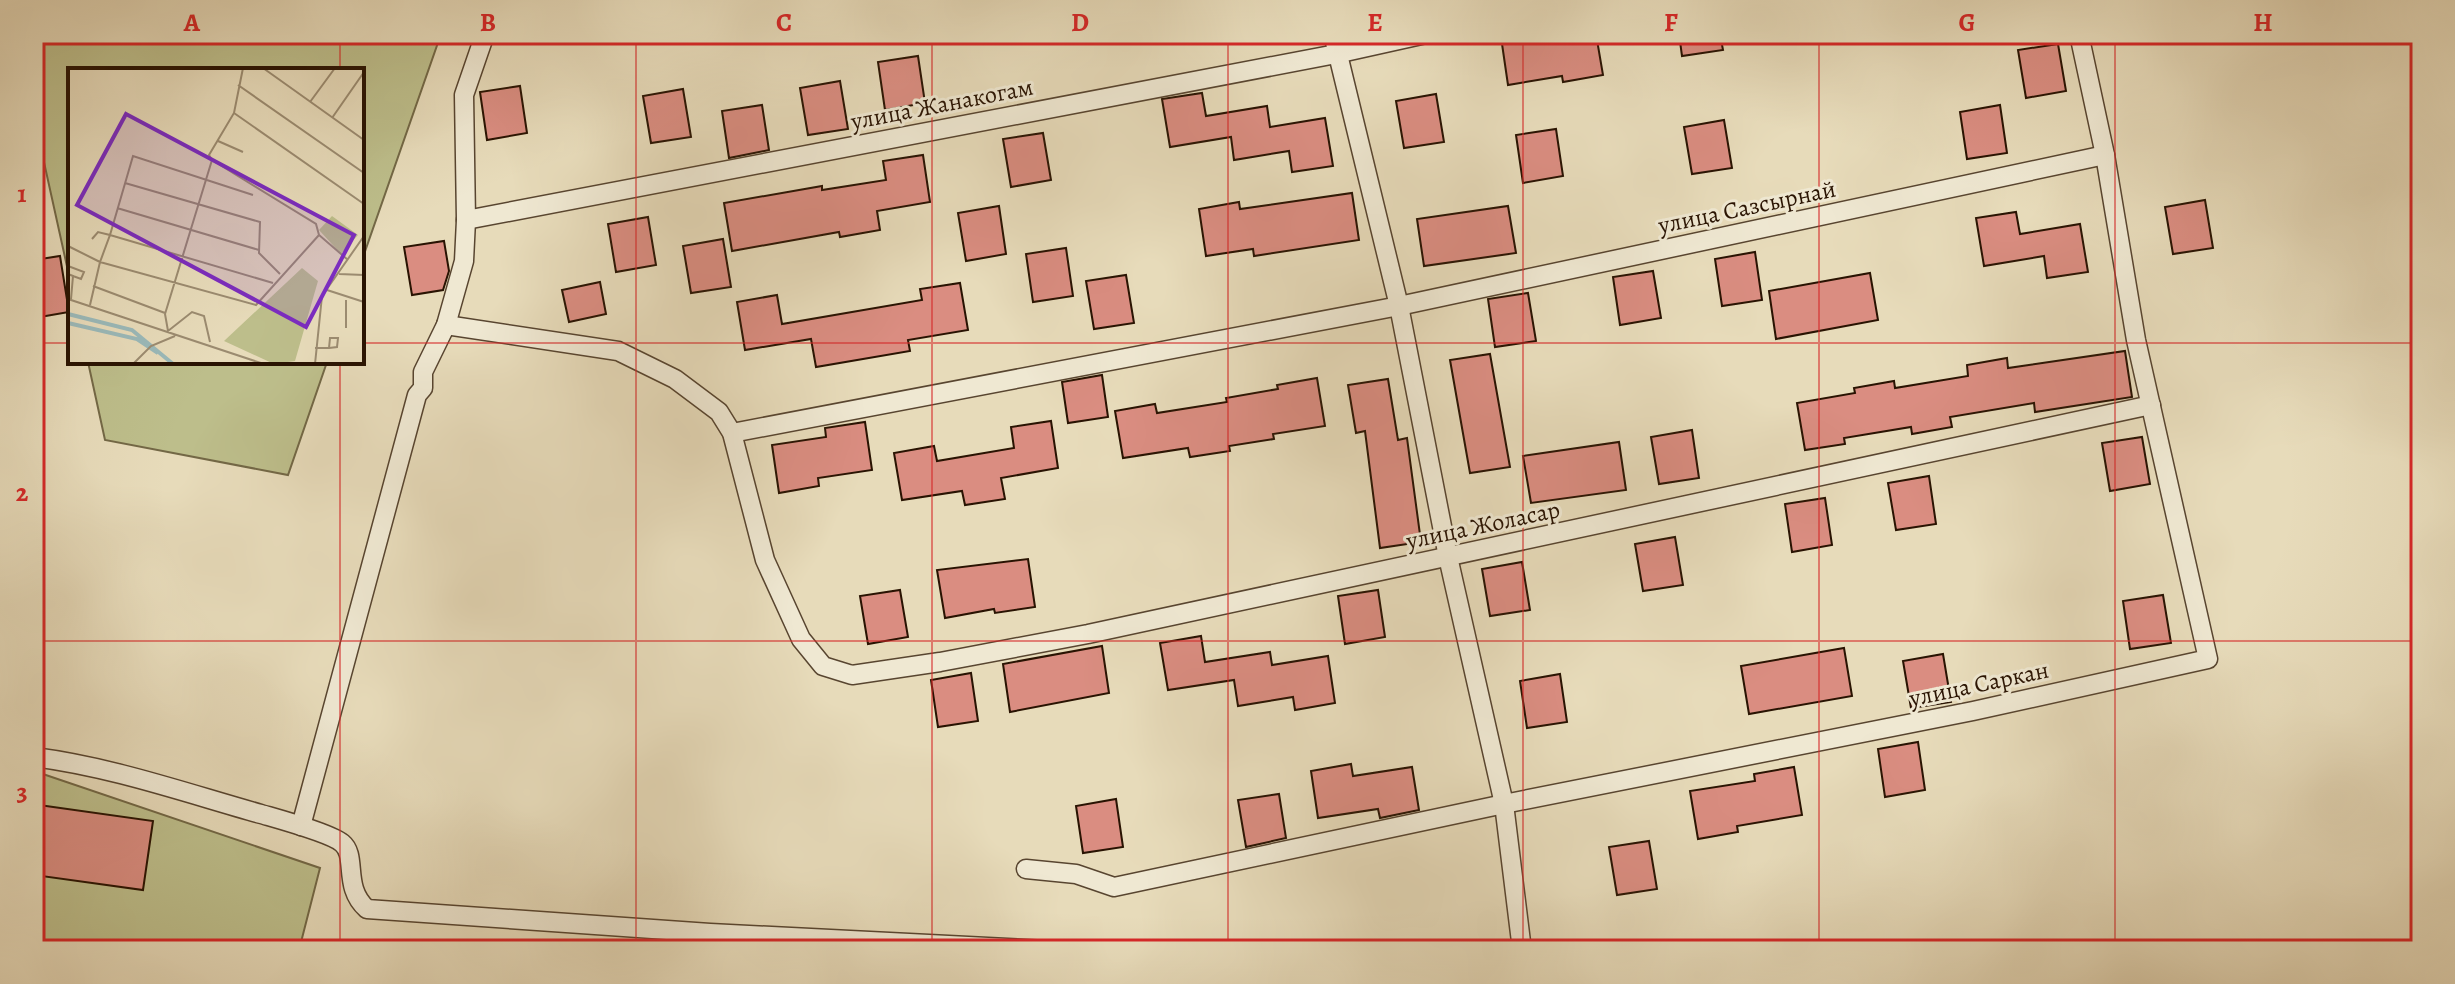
<svg xmlns="http://www.w3.org/2000/svg" width="2455" height="984" viewBox="0 0 2455 984" font-family="Alegreya,serif">
  <style>
    .green { fill: #bdbe8b; stroke: #736846; stroke-width: 2 }
    .building { fill: #da8d81; stroke: #291302; stroke-width: 2 }
    .lines { fill: none; stroke-linecap: round; stroke-linejoin: round }
    .minor-casing { stroke: #584530; stroke-width: 21 }
    .minor { stroke: #efe8d2; stroke-width: 18 }
    .grid { fill: none; stroke: #d62828; stroke-width: 2; stroke-opacity: 0.55 }
    .labels { text-anchor: middle; stroke-width: 6; stroke-linejoin: round; paint-order: stroke }
    .street-label { font-size: 24px; fill: #291302; stroke: #efe8d2 }
    .inset-river { fill: none; stroke: #9ab9b9; stroke-width: 4 }
    .inset-road { fill: none; stroke: #9b8b70; stroke-width: 2 }
    .view { fill: #7b2cbf; fill-opacity: 0.15; stroke: #7b2cbf; stroke-width: 4 }
    .inset-edge { fill: none; stroke: #291302; stroke-width: 4 }
    .neatline { fill: none; stroke: #d62828; stroke-width: 3 }
    .grid-label { font-size: 26px; text-anchor: middle; font-weight: bold; fill: #d62828 }
  </style>
  <rect width="100%" height="100%" fill="#e7dbba"/>
  <filter id="stains"><feTurbulence type="fractalNoise" baseFrequency=".0025" numOctaves="4"/><feColorMatrix values="0 0 0 0 .2 0 0 0 0 .09 0 0 0 0 .02 0 0 0 .5 -.17"/></filter>
  <radialGradient id="worn" r=".72"><stop offset=".6" stop-color="#630" stop-opacity="0"/><stop offset="1" stop-color="#630" stop-opacity=".3"/></radialGradient>
  <g class="green">
    <path d="M 34,34 L 441,34 L 362,260 L 362,70 L 70,70 L 70,280 L 34,117 Z"/>
    <path d="M 88,362 L 327,362 L 288,475 L 105,440 Z"/>
    <path d="M 34,771 L 320,868 L 299,950 L 34,950 Z"/>
  </g>
  <g class="building">
    <path d="M 1521,34 L 1596,34 L 1603,75 L 1563,82 L 1562,76 L 1508,85 L 1501,37 Z"/>
    <path d="M 1679,34 L 1720,34 L 1723,50 L 1682,56 Z"/>
    <path d="M 2058,44 L 2066,91 L 2026,98 L 2018,50 Z"/>
    <path d="M 918,56 L 925,103 L 885,110 L 878,62 Z"/>
    <path d="M 840,81 L 848,129 L 808,135 L 800,88 Z"/>
    <path d="M 520,86 L 527,133 L 487,140 L 480,92 Z"/>
    <path d="M 683,89 L 691,137 L 651,143 L 643,96 Z"/>
    <path d="M 1202,93 L 1206,116 L 1267,106 L 1270,127 L 1325,118 L 1333,166 L 1292,172 L 1289,151 L 1234,160 L 1231,137 L 1170,147 L 1162,99 Z"/>
    <path d="M 1436,94 L 1444,142 L 1404,148 L 1396,101 Z"/>
    <path d="M 762,105 L 769,150 L 729,158 L 722,111 Z"/>
    <path d="M 2000,105 L 2007,153 L 1967,159 L 1960,112 Z"/>
    <path d="M 1724,120 L 1732,168 L 1692,174 L 1684,127 Z"/>
    <path d="M 1556,129 L 1563,176 L 1523,183 L 1516,135 Z"/>
    <path d="M 1043,133 L 1051,180 L 1011,187 L 1003,139 Z"/>
    <path d="M 923,155 L 930,202 L 877,211 L 880,230 L 840,237 L 839,232 L 732,251 L 724,203 L 822,186 L 822,190 L 886,180 L 883,161 Z"/>
    <path d="M 1352,193 L 1359,240 L 1254,256 L 1253,249 L 1206,256 L 1199,209 L 1239,202 L 1240,209 Z"/>
    <path d="M 2205,200 L 2213,248 L 2173,254 L 2165,207 Z"/>
    <path d="M 999,206 L 1006,254 L 966,261 L 958,213 Z"/>
    <path d="M 1508,206 L 1516,253 L 1424,266 L 1417,219 Z"/>
    <path d="M 2016,212 L 2020,234 L 2080,224 L 2088,272 L 2047,278 L 2044,256 L 1984,266 L 1976,218 Z"/>
    <path d="M 648,217 L 656,265 L 616,272 L 608,224 Z"/>
    <path d="M 723,239 L 731,287 L 691,293 L 683,246 Z"/>
    <path d="M 444,241 L 449,271 L 443,290 L 412,295 L 404,247 Z"/>
    <path d="M 1066,248 L 1073,296 L 1033,302 L 1026,254 Z"/>
    <path d="M 1755,252 L 1762,300 L 1722,306 L 1715,259 Z"/>
    <path d="M 60,256 L 69,312 L 34,318 L 34,260 Z"/>
    <path d="M 1653,271 L 1661,318 L 1620,325 L 1613,277 Z"/>
    <path d="M 1870,273 L 1878,320 L 1776,339 L 1769,291 Z"/>
    <path d="M 1126,275 L 1134,323 L 1094,329 L 1086,281 Z"/>
    <path d="M 600,282 L 606,314 L 569,322 L 562,290 Z"/>
    <path d="M 960,283 L 968,330 L 908,340 L 910,351 L 816,367 L 811,339 L 745,350 L 737,302 L 777,295 L 782,324 L 922,300 L 920,289 Z"/>
    <path d="M 1528,293 L 1536,341 L 1495,347 L 1488,299 Z"/>
    <path d="M 2125,351 L 2132,397 L 2035,412 L 2034,403 L 1950,417 L 1952,427 L 1912,434 L 1911,427 L 1844,438 L 1845,444 L 1805,450 L 1797,403 L 1855,393 L 1854,388 L 1894,381 L 1895,388 L 1968,376 L 1967,365 L 2007,358 L 2008,368 Z"/>
    <path d="M 1490,354 L 1510,467 L 1470,473 L 1450,360 Z"/>
    <path d="M 1102,375 L 1108,417 L 1068,423 L 1062,382 Z"/>
    <path d="M 1317,378 L 1325,426 L 1273,434 L 1274,439 L 1229,446 L 1230,451 L 1190,457 L 1188,448 L 1123,458 L 1115,411 L 1155,404 L 1157,413 L 1227,402 L 1226,398 L 1278,389 L 1277,385 Z"/>
    <path d="M 1388,379 L 1398,440 L 1407,438 L 1421,542 L 1380,548 L 1365,431 L 1356,433 L 1348,385 Z"/>
    <path d="M 1051,421 L 1058,468 L 1001,478 L 1005,499 L 965,505 L 962,491 L 902,500 L 894,453 L 934,446 L 937,461 L 1014,448 L 1011,427 Z"/>
    <path d="M 865,422 L 872,470 L 818,478 L 819,486 L 779,493 L 772,445 L 826,437 L 825,428 Z"/>
    <path d="M 1692,430 L 1699,478 L 1659,484 L 1651,437 Z"/>
    <path d="M 2142,437 L 2150,484 L 2110,491 L 2102,443 Z"/>
    <path d="M 1619,442 L 1626,490 L 1531,503 L 1523,456 Z"/>
    <path d="M 1929,476 L 1936,524 L 1896,530 L 1888,483 Z"/>
    <path d="M 1825,498 L 1832,545 L 1792,552 L 1785,504 Z"/>
    <path d="M 1675,537 L 1683,585 L 1643,591 L 1635,544 Z"/>
    <path d="M 1028,559 L 1035,607 L 995,613 L 994,609 L 945,618 L 937,570 Z"/>
    <path d="M 1522,562 L 1530,610 L 1490,616 L 1482,569 Z"/>
    <path d="M 900,590 L 908,637 L 868,644 L 860,596 Z"/>
    <path d="M 1378,590 L 1385,637 L 1345,644 L 1338,596 Z"/>
    <path d="M 2163,595 L 2171,643 L 2130,649 L 2123,601 Z"/>
    <path d="M 1201,636 L 1205,662 L 1270,652 L 1272,665 L 1328,656 L 1335,703 L 1295,710 L 1293,697 L 1238,706 L 1234,680 L 1168,690 L 1160,643 Z"/>
    <path d="M 1102,646 L 1109,693 L 1010,712 L 1003,664 Z"/>
    <path d="M 1844,648 L 1852,696 L 1749,714 L 1741,666 Z"/>
    <path d="M 1943,654 L 1951,702 L 1911,708 L 1903,661 Z"/>
    <path d="M 971,673 L 978,721 L 938,727 L 931,680 Z"/>
    <path d="M 1560,674 L 1567,722 L 1527,728 L 1520,681 Z"/>
    <path d="M 1918,742 L 1925,790 L 1885,797 L 1878,749 Z"/>
    <path d="M 1351,764 L 1353,776 L 1412,767 L 1419,810 L 1380,818 L 1378,809 L 1318,818 L 1311,771 Z"/>
    <path d="M 1794,767 L 1802,815 L 1737,826 L 1738,832 L 1698,839 L 1690,791 L 1755,781 L 1754,774 Z"/>
    <path d="M 1279,794 L 1286,838 L 1246,847 L 1238,800 Z"/>
    <path d="M 1116,799 L 1123,847 L 1083,853 L 1076,806 Z"/>
    <path d="M 39,805 L 153,821 L 143,890 L 34,875 L 34,837 Z"/>
    <path d="M 1649,841 L 1657,889 L 1617,895 L 1609,847 Z"/>
  </g>
  <g class="lines">
    <defs>
      <g id="minor">
        <path d="M 1333,34 L 1399,306 L 1448,557 L 1504,804 L 1522,950"/>
        <path d="M 466,220 L 1336,54 L 1426,34"/>
        <path d="M 446,325 L 618,351 L 675,379 L 719,412 L 732,433 L 765,560 L 801,639 L 823,666 L 852,675 L 940,662 L 1088,634 L 2151,405"/>
        <path d="M 732,433 L 1399,306 L 2105,155"/>
        <path d="M 34,757 C 112,767 186,793 261,814 C 278,819 330,833 342,843 C 358,856 342,887 367,909 L 710,933 L 1047,950"/>
        <path d="M 301,826 L 417,395 L 423,388 L 423,372 L 446,325 L 464,261 L 466,220 L 464,95 L 485,34"/>
        <path d="M 1026,869 L 1076,874 L 1114,887 L 1504,804 L 1973,711 L 2208,659 L 2136,340 L 2105,155 L 2079,34"/>
      </g>
    </defs>
    <use href="#minor" class="minor-casing"/>
    <use href="#minor" class="minor"/>
  </g>
  <path class="grid" d="M 340,34 L 340,70M 636,34 L 636,950M 932,34 L 932,950M 1228,34 L 1228,950M 1523,34 L 1523,950M 1819,34 L 1819,950M 2115,34 L 2115,950M 34,343 L 70,343M 362,343 L 2421,343M 340,362 L 340,950M 34,641 L 2421,641"/>
  <g class="labels">
    <g class="street-label">
      <text transform="translate(942 104) rotate(-11)" y="8">улица Жанакогам</text>
      <text transform="translate(1747 207) rotate(-12)" y="8">улица Сазсырнай</text>
      <text transform="translate(1483 525) rotate(-12)" y="8">улица Жоласар</text>
      <text transform="translate(1979 684) rotate(-12)" y="8">улица Саркан</text>
    </g>
  </g>
  <g transform="translate(68 68)">
    <rect width="296" height="296" fill="#e7dbba"/>
    <path d="M 264,148 L 290,167 L 273,186 L 251,162 ZM 234,200 L 250,213 L 227,293 L 206,296 L 156,273 Z" fill="#bdbe8b"/>
    <path class="inset-river" d="M 0,246 L 64,262 L 105,296M 0,255 L 69,271 L 90,285"/>
    <path class="inset-road" d="M 195,0 L 296,72M 170,17 L 296,105M 242,34 L 267,0M 166,45 L 296,136M 264,50 L 296,4M 150,73 L 175,84M 144,92 L 141,87 L 166,45 L 175,0M 57,115 L 192,154 L 191,185 L 212,206M 49,140 L 191,182M 24,171 L 30,164 L 42,167 L 65,88 L 185,127M 0,178 L 32,194 L 42,167 L 205,215M 0,198 L 16,204 L 13,211 L 5,208M 0,206 L 5,208 L 3,231M 271,206 L 296,207M 25,218 L 97,245M 259,222 L 296,234M 0,231 L 196,296M 278,232 L 278,260M 22,237 L 32,194 L 188,237 L 251,167M 142,274 L 136,248 L 124,244 L 100,263 L 97,246 L 144,92 L 248,156 L 251,167 L 280,192M 247,280 L 261,280 L 269,279 L 270,270 L 262,270 L 261,280M 65,296 L 83,278 L 107,268M 247,296 L 254,228 L 296,168"/>
    <path class="view" d="M 58,46 L 286,167 L 238,259 L 9,137 Z"/>
    <rect width="296" height="296" class="inset-edge"/>
  </g>
  <rect width="2455" height="984" fill="none" stroke="#e7dbba" stroke-width="88"/>
  <rect x="44" y="44" width="2367" height="896" class="neatline"/>
  <g class="grid-label">
    <text x="192" y="31">A</text>
    <text x="488" y="31">B</text>
    <text x="784" y="31">C</text>
    <text x="1080" y="31">D</text>
    <text x="1375" y="31">E</text>
    <text x="1671" y="31">F</text>
    <text x="1967" y="31">G</text>
    <text x="2263" y="31">H</text>
    <text x="22" y="202">1</text>
    <text x="22" y="501">2</text>
    <text x="22" y="800">3</text>
  </g>
  <rect width="100%" height="100%" filter="url(#stains)"/>
  <rect width="100%" height="100%" fill="url(#worn)"/>
</svg>
